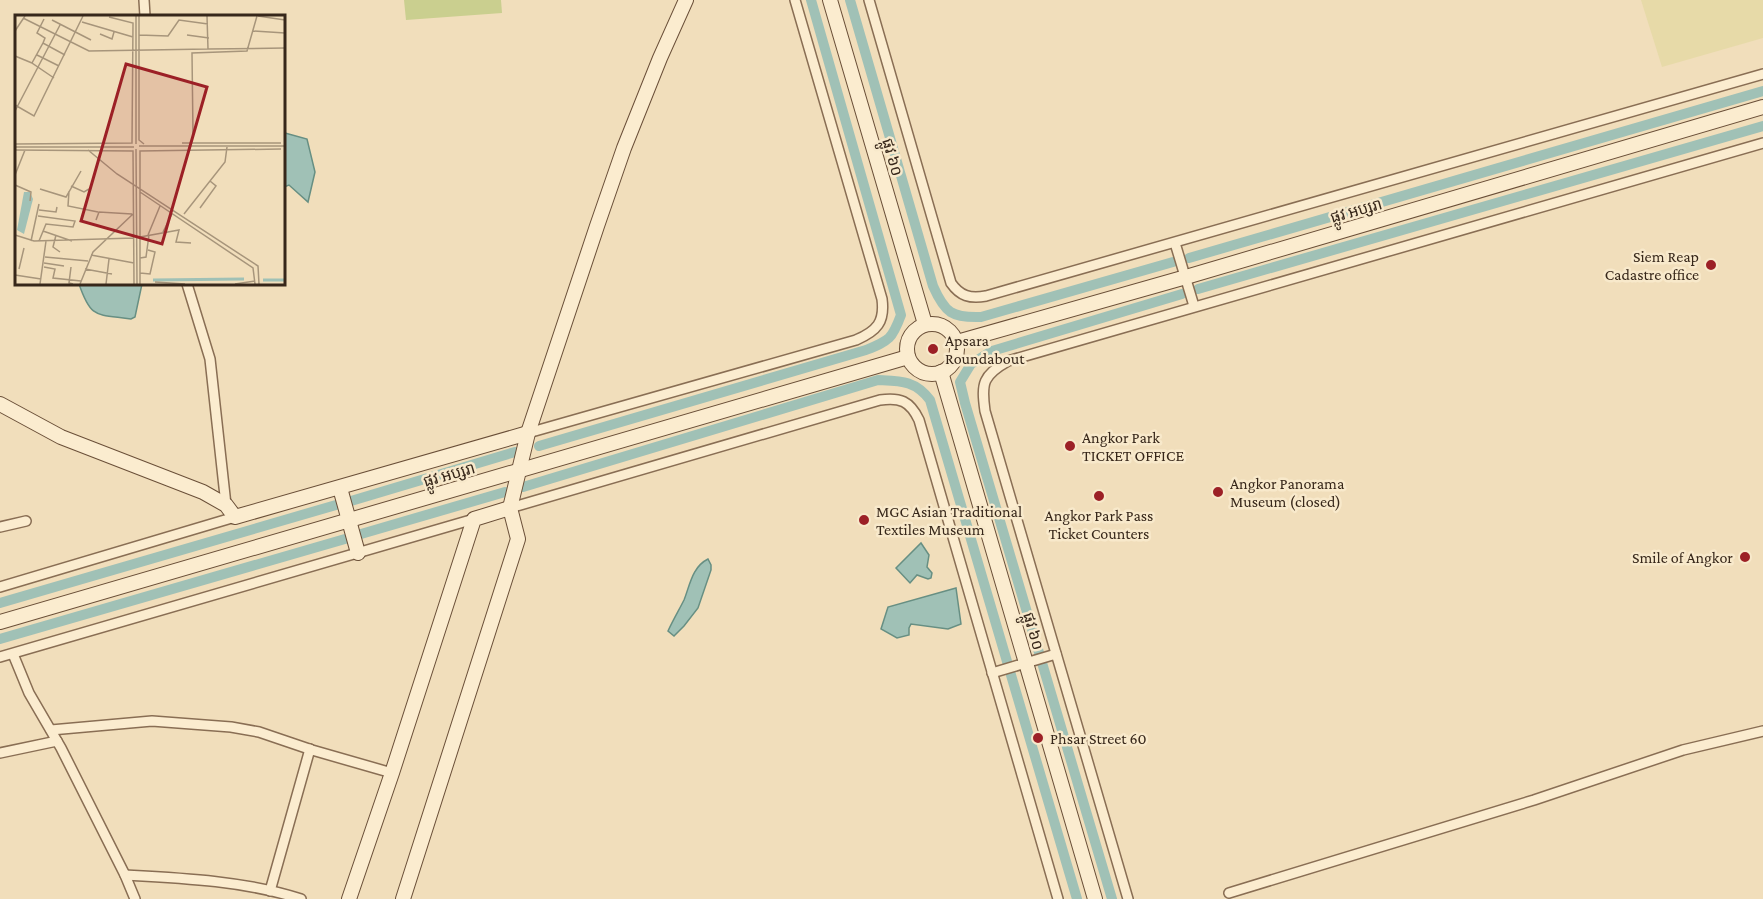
<svg xmlns="http://www.w3.org/2000/svg" width="1763" height="899" viewBox="0 0 1763 899" font-family="'Crimson Pro','Noto Sans Khmer',serif">
  <style>
    .farmland { fill: #e7daa8 }
    .green { fill: #cacf8f }
    .water { fill: #a0c1b6; stroke: #678f83; stroke-width: 1.5 }
    .lines { fill: none; stroke-linecap: round; stroke-linejoin: round }
    .canal { stroke: #a0c1b6; stroke-width: 10 }
    .street-casing { stroke: #896e54; stroke-width: 12 }
    .secondary-casing { stroke: #6a4f38; stroke-width: 16 }
    .street { stroke: #fbeccf; stroke-width: 9 }
    .secondary { stroke: #fbeccf; stroke-width: 14 }
    .poi-dot { fill: #9c2026; stroke: #f8e9cb; stroke-width: 2 }
    .labels { text-anchor: middle; stroke-width: 5; stroke-linejoin: round; paint-order: stroke }
    .street-label { font-size: 16px; fill: #37271a; stroke: #f8e9cb }
    .poi-label { font-size: 16px; fill: #37271a; stroke: #f8e9cb; text-anchor: start }
    .inset-river { fill: none; stroke: #a0c1b6; stroke-width: 3 }
    .inset-road { fill: none; stroke: #a7957b; stroke-width: 1.5 }
    .view { fill: #9c2026; fill-opacity: 0.15; stroke: #9c2026; stroke-width: 3 }
    .inset-edge { fill: none; stroke: #37271a; stroke-width: 3 }
  </style>
  <rect width="100%" height="100%" fill="#f1debb"/>
  <path class="farmland" d="M 1641,0 L 1763,0 L 1763,38 L 1662,67 Z"/>
  <path class="green" d="M 404,0 L 501,0 L 502,13 L 406,20 Z"/>
  <g class="water">
    <path d="M 285,133 L 307,139 L 315,172 L 308,202 L 289,185 L 284,187 L 284,134 Z"/>
    <path d="M 79,284 L 142,284 L 135,317 L 131,319 C 96,314 91,319 79,284 Z"/>
    <path d="M 921,543 L 929,555 L 927,567 L 932,573 L 931,578 L 928,579 L 917,575 L 910,583 L 896,568 Z"/>
    <path d="M 708,559 L 711,565 L 711,570 L 698,608 L 684,626 L 674,636 L 668,631 C 673,620 679,610 684,600 C 690,585 692,567 708,559 Z"/>
    <path d="M 956,588 L 961,624 L 948,629 L 911,624 L 909,628 L 909,635 L 897,638 L 881,629 L 888,607 Z"/>
  </g>
  <g class="lines">
    <g class="canal">
      <path d="M 850,0 L 933,286 C 945,313 952,318 981,317 L 1173,262"/>
      <path d="M 1189,258 L 1763,91"/>
      <path d="M 1198,289 L 1763,126"/>
      <path d="M 539,446 L 866,350 C 890,340 892,339 901,315 L 811,0"/>
      <path d="M 523,487 L 878,380 C 900,381 915,380 930,400 L 1077,899"/>
      <path d="M 351,501 L 515,452"/>
      <path d="M 361,534 L 505,492"/>
      <path d="M 0,603 L 336,505"/>
      <path d="M 0,639 L 345,539"/>
      <path d="M 1112,899 L 965,403 L 960,382 L 971,364 L 992,351 L 1182,294"/>
    </g>
    <defs>
      <g id="street">
        <path d="M 144,0 L 145,16"/>
        <path d="M 869,0 L 951,283 C 960,296 970,299 986,296 L 1763,74"/>
        <path d="M 1175,243 L 1194,306"/>
        <path d="M 187,284 L 210,359 L 226,505"/>
        <path d="M 528,433 L 856,340 C 877,331 885,322 882,299 L 795,0"/>
        <path d="M 510,508 L 880,400 C 900,397 910,401 919,420 L 1058,899"/>
        <path d="M 0,527 L 26,521"/>
        <path d="M 0,587 L 235,517"/>
        <path d="M 13,654 L 29,693 L 61,748 L 125,875 L 135,899"/>
        <path d="M 0,657 L 474,519"/>
        <path d="M 992,673 L 1056,654"/>
        <path d="M 51,730 L 152,721 L 231,727 L 259,732 L 312,750 L 392,773"/>
        <path d="M 0,753 L 57,741"/>
        <path d="M 125,875 C 182,878 246,881 301,899"/>
        <path d="M 270,891 L 310,749"/>
        <path d="M 1229,893 L 1534,800 L 1683,750 L 1763,731"/>
        <path d="M 1128,899 L 985,411 C 981,383 983,375 1008,361 C 1259,287 1512,217 1763,143"/>
      </g>
      <g id="secondary">
        <path d="M 830,0 L 925,324"/>
        <circle cx="932" cy="349" r="25"/>
        <path d="M 957,342 L 1186,277 L 1763,107"/>
        <path d="M 941,372 L 1095,899"/>
        <path d="M 0,404 L 61,437 L 203,492 L 226,505 L 235,517 L 528,433"/>
        <path d="M 340,488 L 358,553"/>
        <path d="M 0,622 L 908,357"/>
        <path d="M 349,899 L 392,773 L 474,519 L 510,508"/>
        <path d="M 403,899 L 518,539 L 510,508 L 528,433 L 597,226 L 624,148 L 660,58 L 686,0"/>
      </g>
    </defs>
    <use href="#street" class="street-casing"/>
    <use href="#secondary" class="secondary-casing"/>
    <use href="#street" class="street"/>
    <use href="#secondary" class="secondary"/>
  </g>
  <g class="poi-dot">
    <circle cx="1711" cy="265" r="6"/>
    <circle cx="933" cy="349" r="6"/>
    <circle cx="1070" cy="446" r="6"/>
    <circle cx="1218" cy="492" r="6"/>
    <circle cx="1099" cy="496" r="6"/>
    <circle cx="864" cy="520" r="6"/>
    <circle cx="1745" cy="557" r="6"/>
    <circle cx="1038" cy="738" r="6"/>
  </g>
  <g class="labels">
    <g class="street-label">
      <text transform="translate(893 157) rotate(74)" y="6">ផ្លូវ ៦០</text>
      <text transform="translate(1356 210) rotate(-16)" y="6">ផ្លូវ អប្សរា</text>
      <text transform="translate(449 474) rotate(-16)" y="6">ផ្លូវ អប្សរា</text>
      <text transform="translate(1034 631) rotate(74)" y="6">ផ្លូវ ៦០</text>
    </g>
    <g class="poi-label">
      <text x="1699" y="262" text-anchor="end">Siem Reap<tspan x="1699" dy="18">Cadastre office</tspan></text>
      <text x="945" y="346">Apsara<tspan x="945" dy="18">Roundabout</tspan></text>
      <text x="1082" y="443">Angkor Park<tspan x="1082" dy="18">TICKET OFFICE</tspan></text>
      <text x="1230" y="489">Angkor Panorama<tspan x="1230" dy="18">Museum (closed)</tspan></text>
      <text x="876" y="517">MGC Asian Traditional<tspan x="876" dy="18">Textiles Museum</tspan></text>
      <text x="1099" y="521" text-anchor="middle">Angkor Park Pass<tspan x="1099" dy="18">Ticket Counters</tspan></text>
      <text x="1733" y="563" text-anchor="end">Smile of Angkor</text>
      <text x="1050" y="744">Phsar Street 60</text>
    </g>
  </g>
  <g transform="translate(15 15)">
    <rect width="270" height="270" fill="#f1debb"/>
    <path d="M 9,177 L 15,177 L 18,184 L 9,219 L 2,215 Z" fill="#a0c1b6"/>
    <path class="inset-river" d="M 138,265 L 229,264M 248,265 L 270,265"/>
    <path class="inset-road" d="M 121,1 L 121,129M 124,1 L 124,125 L 129,129M 192,1 L 193,34 L 270,33M 243,1 L 270,5M 8,3 L 74,36 L 193,34M 37,5 L 76,25M 67,7 L 118,22M 0,16 L 10,1M 238,16 L 270,18M 85,19 L 97,24 L 99,17M 124,20 L 153,21 L 164,5 L 193,9M 172,20 L 194,23M 28,28 L 30,23 L 22,18 L 29,4M 22,40 L 44,51M 0,41 L 17,48M 39,63 L 17,48 L 28,28 L 50,40M 0,90 L 19,101 L 68,1M 0,96 L 45,10M 178,119 L 177,38 L 232,36 L 242,1M 167,128 L 266,128M 0,129 L 117,128 L 118,8 L 94,2M 124,131 L 270,131M 0,132 L 119,132M 121,134 L 122,269M 0,135 L 118,136 L 119,269M 73,135 L 102,159 L 243,251 L 244,269M 0,160 L 10,135M 0,170 L 16,177 L 15,186M 56,171 L 69,177 L 74,174M 25,174 L 51,182 L 66,156M 54,176 L 53,191 L 83,197M 125,177 L 238,253 L 240,269M 185,193 L 201,171 L 195,166M 24,195 L 41,197 L 42,192M 169,199 L 210,147 L 212,132M 23,201 L 60,206 L 58,212 L 31,209 L 24,226M 81,205 L 84,197 L 117,199M 28,216 L 57,226M 148,217 L 157,199M 0,220 L 19,226 L 119,223M 41,220 L 38,232 L 45,237M 133,220 L 145,191M 125,222 L 164,215 L 161,227 L 176,228M 16,226 L 24,189M 76,240 L 119,248M 30,242 L 73,246M 125,243 L 131,242 L 134,220M 29,248 L 49,251M 29,252 L 40,254 L 38,263 L 66,266M 56,252 L 54,268 L 58,269M 4,254 L 9,233M 70,254 L 97,259M 125,258 L 135,259 L 140,237 L 133,235M 0,260 L 26,264M 140,267 L 170,269M 25,269 L 31,226M 65,269 L 78,237 L 118,199M 91,269 L 94,244M 125,269 L 125,136 L 266,134M 220,269 L 240,266"/>
    <path class="view" d="M 111,49 L 192,72 L 147,229 L 66,206 Z"/>
    <rect width="270" height="270" class="inset-edge"/>
  </g>
</svg>
